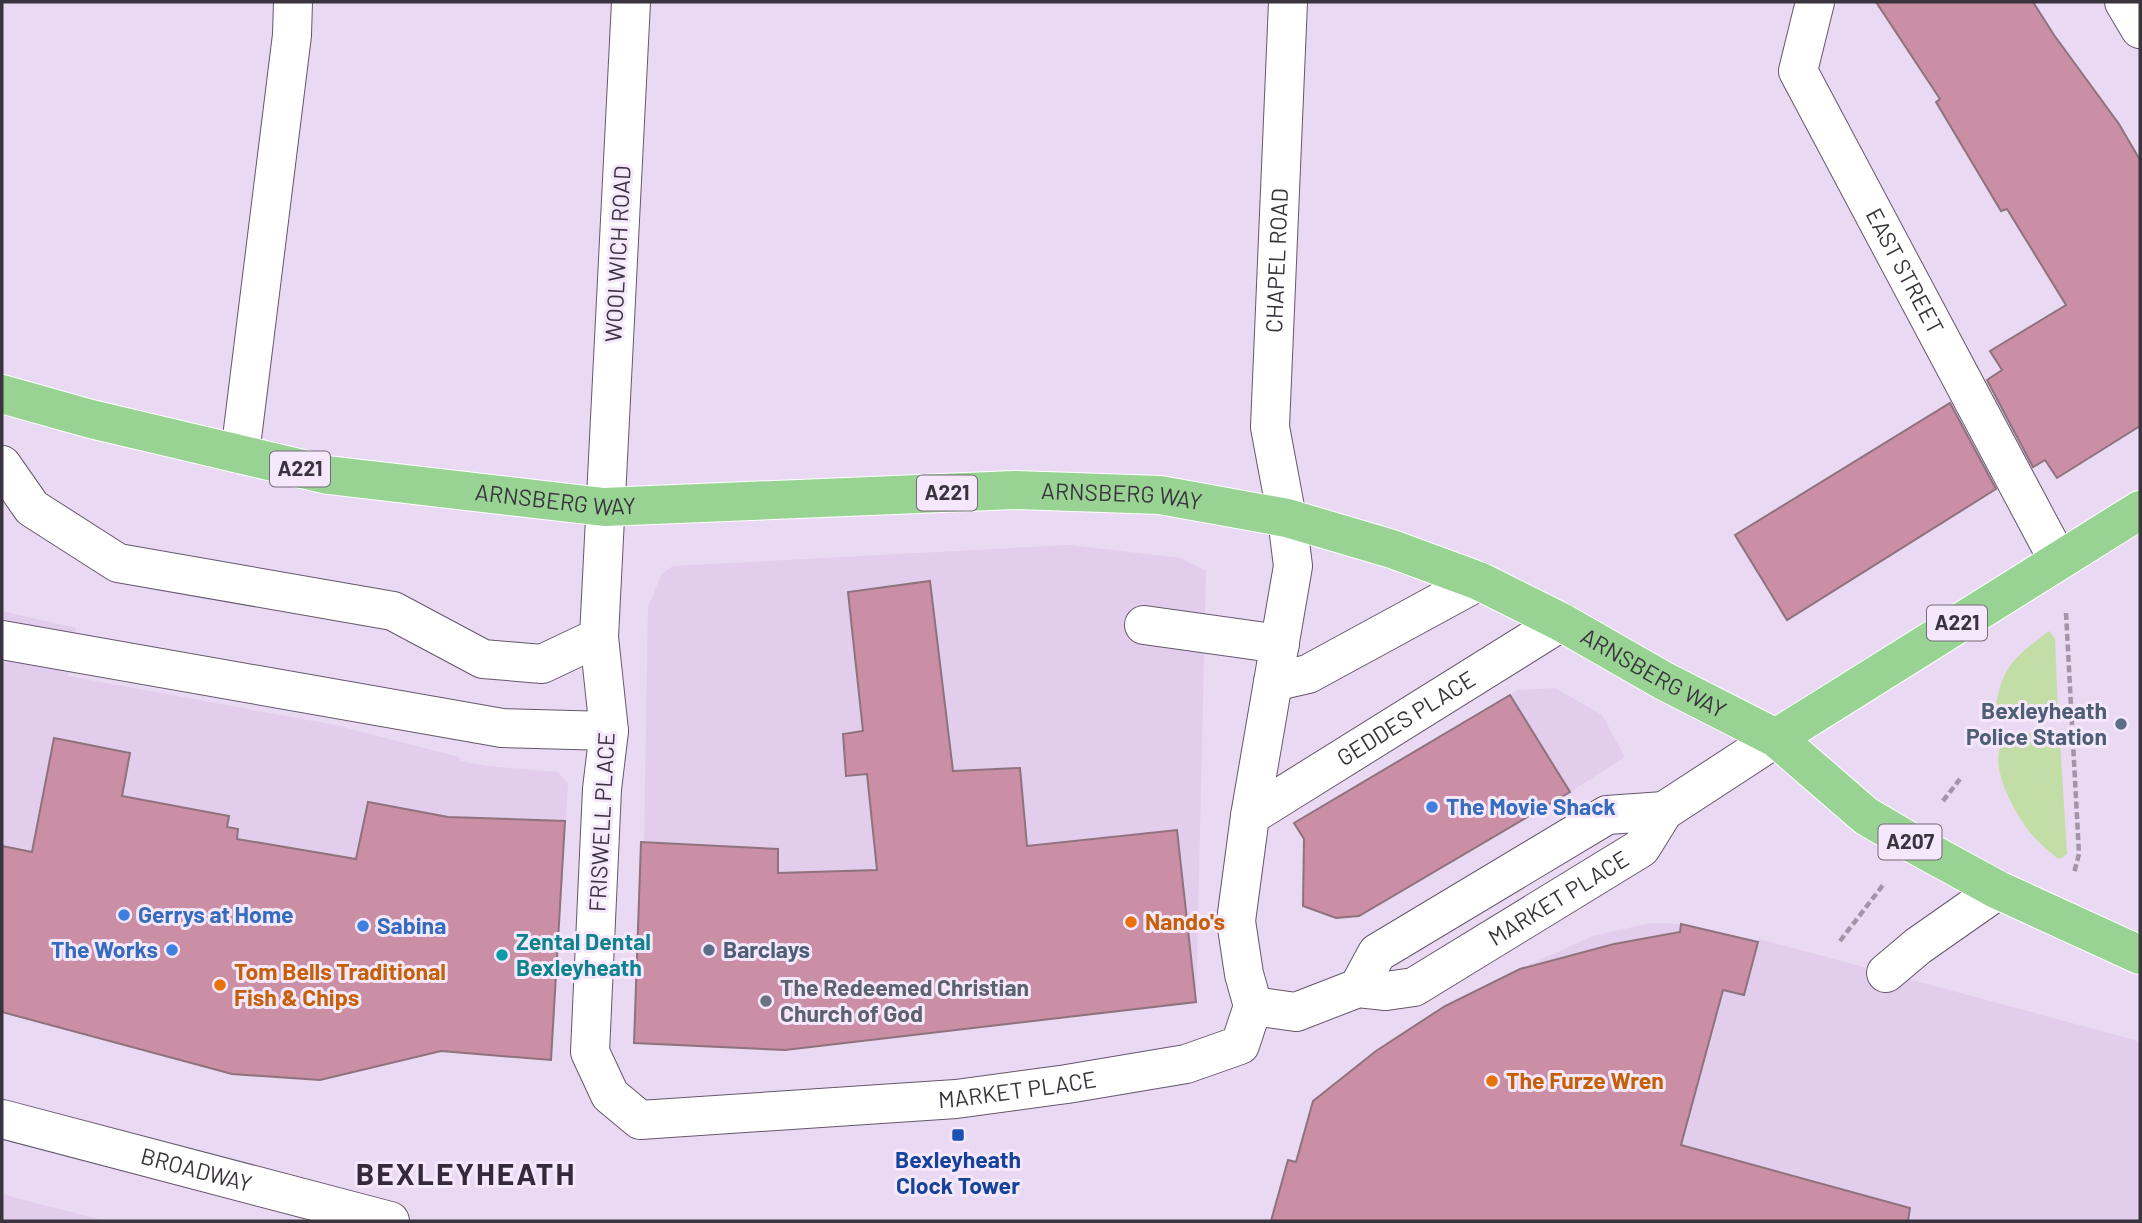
<svg xmlns="http://www.w3.org/2000/svg" width="2142" height="1223" viewBox="0 0 2142 1223" font-family="Barlow,sans-serif">
  <style>
    .built { fill: #e2cdec }
    .green { fill: #c3dda6 }
    .building { fill: #ca8ea5; stroke: #8e727c; stroke-width: 2 }
    .lines { fill: none; stroke-linecap: round; stroke-linejoin: round }
    .minor-casing { stroke: #65576c; stroke-width: 40 }
    .major-casing { stroke: #fff; stroke-width: 40 }
    .path { stroke: #a295a8; stroke-width: 4.5; stroke-dasharray: 7 3.5; stroke-linecap: butt }
    .minor { stroke: #fff; stroke-width: 38 }
    .major { stroke: #98d394; stroke-width: 38 }
    .service-dot { fill: #5c6f8a; stroke: #f5e8fc; stroke-width: 2.5 }
    .shop-dot { fill: #3f7fe0; stroke: #f5e8fc; stroke-width: 2.5 }
    .food-dot { fill: #e8710a; stroke: #f5e8fc; stroke-width: 2.5 }
    .culture-dot { fill: #0f9aa8; stroke: #f5e8fc; stroke-width: 2.5 }
    .worship-dot { fill: #6b7280; stroke: #f5e8fc; stroke-width: 2.5 }
    .transit-dot { fill: #1a4fb4; stroke: #f5e8fc; stroke-width: 2.5 }
    .labels { text-anchor: middle; stroke-width: 6; stroke-linejoin: round; paint-order: stroke }
    .shield { fill: #f5e8fc; stroke: #726a77; stroke-width: 2 }
    .shield-label { font-size: 21px; font-weight: bold; fill: #3a343e }
    .street-label { font-size: 23px; fill: #3a343e; stroke: #f5e8fc }
    .service-label { font-size: 23px; font-weight: bold; fill: #4e5e75; stroke: #f5e8fc; text-anchor: end }
    .shop-label { font-size: 23px; font-weight: bold; fill: #366cbe; stroke: #f5e8fc; text-anchor: start }
    .food-label { font-size: 23px; font-weight: bold; fill: #c56008; stroke: #f5e8fc; text-anchor: start }
    .culture-label { font-size: 23px; font-weight: bold; fill: #0d838f; stroke: #f5e8fc; text-anchor: start }
    .worship-label { font-size: 23px; font-weight: bold; fill: #5b616d; stroke: #f5e8fc; text-anchor: start }
    .transit-label { font-size: 23px; font-weight: bold; fill: #164399; stroke: #f5e8fc }
    .district-label { font-size: 30px; font-weight: bold; letter-spacing: 2px; fill: #35293c; stroke: #f5e8fc }
  </style>
  <rect width="100%" height="100%" fill="#ead9f2"/>
  <g class="built">
    <path d="M 1070,545 L 1180,558 L 1206,571 L 1196,1002 L 781,1050 L 634,1043 L 644,843 L 648,607 L 662,574 L 673,566 Z"/>
    <path d="M 2,611 L 76,628 L 68,676 L 335,725 L 459,757 L 460,761 L 488,766 L 558,772 L 568,784 L 552,1053 L 547,1060 L 441,1051 L 317,1080 L 228,1073 L 2,1011 Z"/>
    <path d="M 1555,688 L 1602,715 L 1625,757 L 1570,792 L 1356,918 L 1352,915 L 1336,918 L 1321,913 L 1314,908 L 1309,910 L 1305,907 L 1314,871 L 1303,872 L 1304,839 L 1294,823 L 1518,690 Z"/>
    <path d="M 1651,923 L 1681,924 L 1758,942 L 1759,939 L 2135,1040 L 2140,1044 L 2140,1221 L 1271,1221 L 1288,1160 L 1296,1162 L 1313,1101 L 1376,1051 L 1445,1006 L 1520,969 L 1593,936 Z"/>
    <path d="M 2,1194 L 35,1203 L 106,1221 L 2,1221 Z"/>
  </g>
  <g class="green">
    <path d="M 2049,631 L 2055,639 L 2058,713 L 2055,717 L 2002,716 L 1995,713 C 2001,666 2014,658 2049,631 Z"/>
    <path d="M 2015,732 L 2053,734 L 2060,741 L 2067,854 L 2062,858 L 2057,858 C 2049,851 2040,844 2033,836 C 2015,815 1976,749 2015,732 Z"/>
  </g>
  <g class="building">
    <path d="M 1876,2 L 2033,2 L 2054,35 L 2119,124 L 2140,160 L 2140,426 L 2057,478 L 2045,460 L 2033,467 L 1987,380 L 2002,370 L 1990,351 L 2066,305 L 2007,209 L 2001,211 L 1936,102 L 1940,99 Z"/>
    <path d="M 1950,403 L 1996,489 L 1787,620 L 1735,535 Z"/>
    <path d="M 930,581 L 953,771 L 1020,768 L 1027,846 L 1177,830 L 1196,1002 L 785,1050 L 634,1043 L 641,842 L 778,849 L 778,873 L 877,870 L 867,774 L 846,776 L 843,734 L 863,731 L 848,592 Z"/>
    <path d="M 1510,695 L 1570,792 L 1359,916 L 1336,918 L 1303,906 L 1304,839 L 1294,823 Z"/>
    <path d="M 54,738 L 130,753 L 122,796 L 229,816 L 227,827 L 238,829 L 237,839 L 356,859 L 368,802 L 448,817 L 565,821 L 551,1060 L 441,1051 L 320,1080 L 232,1074 L 2,1012 L 2,846 L 32,852 Z"/>
    <path d="M 1681,924 L 1758,942 L 1744,995 L 1723,990 L 1681,1145 L 1910,1208 L 1908,1221 L 1271,1221 L 1288,1160 L 1296,1162 L 1313,1101 L 1376,1051 L 1445,1006 L 1520,969 L 1614,944 L 1680,932 Z"/>
  </g>
  <g class="lines">
    <defs>
      <g id="minor">
        <path id="s1" d="M 631,2 L 599,637 L 609,731 L 602,789 L 590,1052 L 610,1095 L 640,1120 L 956,1099 L 1067,1084 L 1186,1064 L 1240,1045 L 1253,1006"/>
        <path id="s2" d="M 1815,2 L 1798,71 L 2058,560"/>
        <path d="M 2124,2 L 2140,29"/>
        <path d="M 240,454 L 292,35 L 293,2"/>
        <path d="M 2,465 L 32,508 L 118,563 L 393,611 L 483,659 L 542,664 L 599,637"/>
        <path d="M 1144,625 L 1280,644"/>
        <path d="M 2,640 L 502,728 L 609,731"/>
        <path d="M 1273,682 L 1308,674 L 1479,581"/>
        <path id="s3" d="M 1250,816 L 1561,622"/>
        <path d="M 1886,973 L 1918,946 L 1998,890"/>
        <path d="M 1358,988 L 1377,953 L 1607,815 L 1664,811"/>
        <path id="s4" d="M 1253,1006 L 1244,974 L 1236,921 L 1250,816 L 1293,566 L 1287,518 L 1270,427 L 1288,2"/>
        <path id="s5" d="M 1253,1006 L 1296,1012 L 1358,988 L 1386,991 L 1414,987 L 1641,848 L 1664,811 L 1776,738"/>
        <path id="s6" d="M 2,1119 L 390,1221"/>
      </g>
      <g id="major">
        <path id="s7" d="M 2,394 L 91,419 L 328,475 L 604,507 L 1014,490 L 1160,495 L 1287,518 L 1392,549 L 1479,581 L 1561,622 L 1664,681 L 1776,738 L 1866,816 L 1912,843 L 1998,890 L 2140,955"/>
        <path d="M 1776,738 L 2140,510"/>
      </g>
    </defs>
    <use href="#minor" class="minor-casing"/>
    <use href="#major" class="major-casing"/>
    <g class="path">
      <path d="M 2066,613 L 2079,854 L 2074,873"/>
      <path d="M 1943,801 L 1960,779"/>
      <path d="M 1840,941 L 1883,885"/>
    </g>
    <use href="#minor" class="minor"/>
    <use href="#major" class="major"/>
  </g>
  <g class="service-dot">
    <circle cx="2121" cy="724" r="7"/>
    <circle cx="709" cy="950" r="7"/>
  </g>
  <g class="shop-dot">
    <circle cx="1432" cy="807" r="7"/>
    <circle cx="124" cy="915" r="7"/>
    <circle cx="363" cy="926" r="7"/>
    <circle cx="172" cy="950" r="7"/>
  </g>
  <g class="food-dot">
    <circle cx="1131" cy="922" r="7"/>
    <circle cx="220" cy="985" r="7"/>
    <circle cx="1492" cy="1081" r="7"/>
  </g>
  <circle class="culture-dot" cx="502" cy="955" r="7"/>
  <circle class="worship-dot" cx="766" cy="1001" r="7"/>
  <rect class="transit-dot" x="951" y="1128" width="14" height="14" rx="3.5"/>
  <g class="labels">
    <g class="shield">
      <rect x="270" y="451.5" width="60" height="35" rx="5"/>
      <rect x="917" y="475.5" width="60" height="35" rx="5"/>
      <rect x="1927" y="605.5" width="60" height="35" rx="5"/>
      <rect x="1878.5" y="824.5" width="63" height="35" rx="5"/>
    </g>
    <g class="shield-label">
      <text x="300" y="476">A221</text>
      <text x="947" y="500">A221</text>
      <text x="1957" y="630">A221</text>
      <text x="1910" y="849">A207</text>
    </g>
    <g class="street-label">
      <text transform="translate(618 254) rotate(-87)" y="8">WOOLWICH ROAD</text>
      <text dy="8" stroke="none"><textPath href="#s4" startOffset="754">CHAPEL ROAD</textPath></text>
      <text dy="8" stroke="none"><textPath href="#s2" startOffset="298">EAST STREET</textPath></text>
      <text dy="8" stroke="none"><textPath href="#s7" startOffset="565">ARNSBERG WAY</textPath></text>
      <text dy="8" stroke="none"><textPath href="#s7" startOffset="1132">ARNSBERG WAY</textPath></text>
      <text dy="8" stroke="none"><textPath href="#s7" startOffset="1699">ARNSBERG WAY</textPath></text>
      <text dy="8" stroke="none"><textPath href="#s3" startOffset="184">GEDDES PLACE</textPath></text>
      <text transform="translate(602 822) rotate(-87)" y="8">FRISWELL PLACE</text>
      <text dy="8" stroke="none"><textPath href="#s5" startOffset="336">MARKET PLACE</textPath></text>
      <text dy="8" stroke="none"><textPath href="#s1" startOffset="1517">MARKET PLACE</textPath></text>
      <text dy="8" stroke="none"><textPath href="#s6" startOffset="201">BROADWAY</textPath></text>
    </g>
    <g class="service-label">
      <text x="2107" y="719">Bexleyheath<tspan x="2107" dy="26">Police Station</tspan></text>
      <text x="723" y="958" text-anchor="start">Barclays</text>
    </g>
    <g class="shop-label">
      <text x="1446" y="815">The Movie Shack</text>
      <text x="138" y="923">Gerrys at Home</text>
      <text x="377" y="934">Sabina</text>
      <text x="158" y="958" text-anchor="end">The Works</text>
    </g>
    <g class="food-label">
      <text x="1145" y="930">Nando's</text>
      <text x="234" y="980">Tom Bells Traditional<tspan x="234" dy="26">Fish &amp; Chips</tspan></text>
      <text x="1506" y="1089">The Furze Wren</text>
    </g>
    <g class="culture-label">
      <text x="516" y="950">Zental Dental<tspan x="516" dy="26">Bexleyheath</tspan></text>
    </g>
    <g class="worship-label">
      <text x="780" y="996">The Redeemed Christian<tspan x="780" dy="26">Church of God</tspan></text>
    </g>
    <g class="transit-label">
      <text x="958" y="1168">Bexleyheath<tspan x="958" dy="26">Clock Tower</tspan></text>
    </g>
    <g class="district-label">
      <text x="466" y="1185">BEXLEYHEATH</text>
    </g>
  </g>
  <rect width="2142" height="1223" fill="none" stroke="#3a343e" stroke-width="7"/>
</svg>
